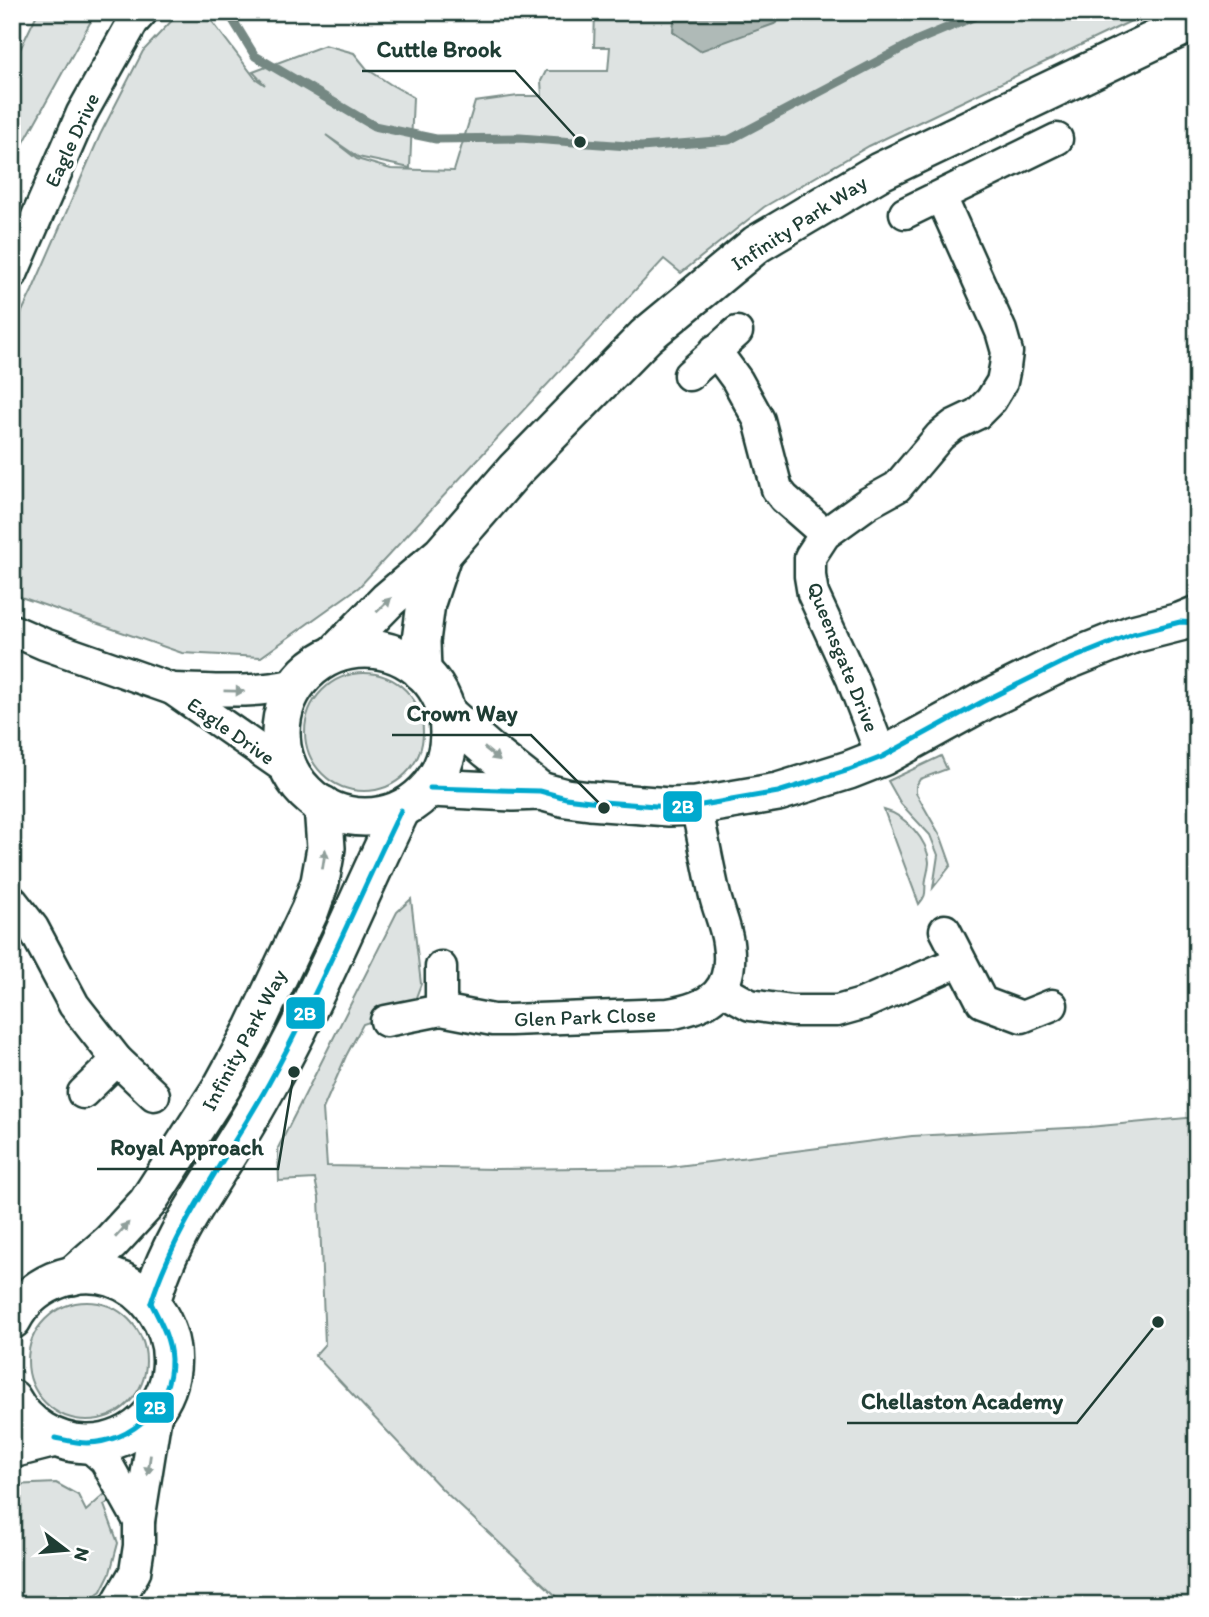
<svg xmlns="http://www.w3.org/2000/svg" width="1209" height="1617" viewBox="0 0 1209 1617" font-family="Itim,sans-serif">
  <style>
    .green { fill: #dee3e2; stroke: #7e908b; stroke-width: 2 }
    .water { fill: #afbab7; stroke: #758883; stroke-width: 2 }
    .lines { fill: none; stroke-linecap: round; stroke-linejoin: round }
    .stream { stroke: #758883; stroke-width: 9 }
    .minor-casing { stroke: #1f3d34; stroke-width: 35 }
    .tertiary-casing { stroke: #1f3d34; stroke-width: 42 }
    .minor { stroke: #fff; stroke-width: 30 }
    .tertiary { stroke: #fff; stroke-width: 37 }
    .bus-1-casing { stroke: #fff; stroke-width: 10 }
    .bus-1 { stroke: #00a9ce; stroke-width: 5 }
    .oneway { fill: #8f9e9a }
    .labels { text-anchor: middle; stroke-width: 7; stroke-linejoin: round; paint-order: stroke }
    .street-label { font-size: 21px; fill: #1f3d34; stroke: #fff }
    .leader { fill: none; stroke: #1f3d34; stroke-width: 2.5 }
    .callout-dot { fill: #1f3d34; stroke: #fff; stroke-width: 2.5 }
    .callout-label { font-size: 23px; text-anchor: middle; font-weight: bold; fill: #1f3d34; stroke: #fff; stroke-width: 7; stroke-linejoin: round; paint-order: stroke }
    .line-badge { stroke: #fff; stroke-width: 2.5 }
    .badge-label { font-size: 19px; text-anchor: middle; font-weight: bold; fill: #fff }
  </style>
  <rect width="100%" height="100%" fill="#fff"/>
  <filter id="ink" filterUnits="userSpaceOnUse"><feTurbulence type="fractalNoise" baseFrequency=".0143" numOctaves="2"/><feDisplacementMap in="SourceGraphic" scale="14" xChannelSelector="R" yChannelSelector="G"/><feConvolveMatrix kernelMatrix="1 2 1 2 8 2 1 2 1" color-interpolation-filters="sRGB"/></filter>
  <g filter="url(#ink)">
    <g class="green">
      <path d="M 38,12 L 96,12 L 12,164 L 12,66 Z"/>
      <path d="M 180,12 L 205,12 L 255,78 L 265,85 L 253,72 L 325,45 L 354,53 L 367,69 L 390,84 L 413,97 L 410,168 L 358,157 L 326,135 L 357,159 L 391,169 L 454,171 L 475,102 L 518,96 L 542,96 L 541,81 L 546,71 L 608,71 L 610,47 L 594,47 L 595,12 L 675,12 L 673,32 L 774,24 L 790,12 L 1150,12 L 869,146 L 764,207 L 681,273 L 664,259 L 359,587 L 261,657 L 182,653 L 12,594 L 12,332 L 32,291 L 100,135 L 143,51 Z"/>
      <circle cx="364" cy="732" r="59"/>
      <path d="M 941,756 L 947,769 L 920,779 L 916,786 L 916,793 L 941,837 L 951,865 L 933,888 L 938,855 L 930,835 L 901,804 L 888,781 Z"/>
      <path d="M 884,810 C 905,815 928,840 929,862 C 929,867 927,874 926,879 C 924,892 928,894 919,904 Z"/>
      <path d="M 411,899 L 421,984 L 412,1008 L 363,1024 L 346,1056 L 323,1109 L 327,1166 L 496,1169 L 670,1167 L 912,1136 L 1089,1127 L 1197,1117 L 1197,1605 L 567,1605 L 555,1595 L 443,1490 L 315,1355 L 325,1344 L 319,1198 L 315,1179 L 279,1181 L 278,1148 L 397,912 Z"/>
      <circle cx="87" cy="1361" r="59"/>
      <path d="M 56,1483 L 78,1495 L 86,1511 L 106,1493 L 111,1501 L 104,1505 L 118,1543 L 110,1573 L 101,1591 L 82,1605 L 12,1605 L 12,1485 Z"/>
    </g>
    <path class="water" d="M 675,12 L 790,12 L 774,24 L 700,51 L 673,32 Z"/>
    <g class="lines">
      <path class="stream" d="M 228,12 L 255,56 L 374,126 L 436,139 L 520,138 L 641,147 L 729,140 L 918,40 L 985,12"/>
      <defs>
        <g id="minor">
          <path d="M 905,213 L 1057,139"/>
          <path d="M 12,274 L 82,113 L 133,22 L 142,12"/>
          <path d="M 715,350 L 737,380 L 759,420 L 777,489 L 784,498 L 825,534"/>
          <path d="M 689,375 L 737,332"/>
          <path d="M 12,630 L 44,644 L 172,689 L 291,772"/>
          <path d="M 172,689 C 214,690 254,694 295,684"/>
          <path d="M 882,757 L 852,679 L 813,594 L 810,576 L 810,557 L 825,534 L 868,503 L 897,487 L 940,436 L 954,425 L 977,414 L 991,400 L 1002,382 L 1005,367 L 1007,352 L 1001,331 L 941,197"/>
          <path d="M 12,901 L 33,928 L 74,1005 L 117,1060 L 154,1095"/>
          <path d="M 945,930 L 982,1002 L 1022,1017 L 1052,1005"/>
          <path d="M 723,990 L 750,1005 L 792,1011 L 837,1011 L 862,1004 L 960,961"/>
          <path d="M 441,1010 L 441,967"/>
          <path d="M 386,1021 L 441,1010 L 493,1020 L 510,1020 L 668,1014 C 711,1007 735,991 728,943 C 726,927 719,912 715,896 C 708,866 703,836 696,806"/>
          <path d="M 83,1093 L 117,1060"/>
          <path d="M 88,1445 L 105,1460 L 139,1521"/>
          <path d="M 116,1605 L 135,1572 L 139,1546 L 139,1521 L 157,1408"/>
        </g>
        <g id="tertiary">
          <circle cx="365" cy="733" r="84"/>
          <path d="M 336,653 L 388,600 L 442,554 L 515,470 L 646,336 L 757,244 L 879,172 L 1197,20"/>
          <path d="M 422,672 L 421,641 L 426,603 L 442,555"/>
          <path d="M 446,713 L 488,750 L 540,791"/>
          <path d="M 430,788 L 513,792 L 540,791 L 566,798 L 590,801 L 669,807 L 696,806 L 778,792 L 849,770 L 882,757 L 982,702 L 1061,663 L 1133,634 L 1180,622 L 1197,615"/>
          <path d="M 72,1276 L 111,1242 L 147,1203 L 223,1085 L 254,1028 L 310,910 L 320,882 L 326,848 L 323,805"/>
          <path d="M 151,1303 C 167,1242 205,1192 237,1139 C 253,1114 267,1087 282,1060 C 326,979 360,893 401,810"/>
          <path d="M 12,1320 C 21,1302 36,1289 54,1281 C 137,1246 208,1347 151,1415 C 135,1434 110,1445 85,1444 C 55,1443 26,1426 12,1399"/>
          <path d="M 12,1449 L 55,1438"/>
        </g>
      </defs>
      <use href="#minor" class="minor-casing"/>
      <use href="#tertiary" class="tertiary-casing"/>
      <use href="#minor" class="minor"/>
      <use href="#tertiary" class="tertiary"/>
      <defs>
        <g id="bus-1">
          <path d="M 430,788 L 540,791 L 566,798 L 590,801 L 669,807 L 696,806 L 778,792 L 849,770 L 882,757 L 982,702 L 1061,663 L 1133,634 L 1180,622 L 1197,623"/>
          <path d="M 151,1303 C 176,1223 229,1156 269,1083 C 318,994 357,901 401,810"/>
          <path d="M 55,1438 C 65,1440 77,1443 87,1443 C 133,1442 172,1405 171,1359 C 170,1338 160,1321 151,1303"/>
        </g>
      </defs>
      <use href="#bus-1" class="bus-1-casing"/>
      <use href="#bus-1" class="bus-1"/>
    </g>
    <defs><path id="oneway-solid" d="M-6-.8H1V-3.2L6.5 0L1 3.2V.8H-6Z" transform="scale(1.75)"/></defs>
    <g class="oneway">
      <use href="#oneway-solid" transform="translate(384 605) rotate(-44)"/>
      <use href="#oneway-solid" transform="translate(234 691) rotate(1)"/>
      <use href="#oneway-solid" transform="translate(492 754) rotate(39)"/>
      <use href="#oneway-solid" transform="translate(324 859) rotate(-81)"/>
      <use href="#oneway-solid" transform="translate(122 1230) rotate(-48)"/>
      <use href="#oneway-solid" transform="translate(149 1465) rotate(98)"/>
    </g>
  </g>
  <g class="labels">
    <g class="street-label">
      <text transform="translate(72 140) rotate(-65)" y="7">Eagle Drive</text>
      <text transform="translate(799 223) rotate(-33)" y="7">Infinity Park Way</text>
      <text transform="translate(843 657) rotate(68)" y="7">Queensgate Drive</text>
      <text transform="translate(231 731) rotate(35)" y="7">Eagle Drive</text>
      <text transform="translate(585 1017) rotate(-2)" y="7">Glen Park Close</text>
      <text transform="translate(244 1040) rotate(-62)" y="7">Infinity Park Way</text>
    </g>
  </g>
  <path class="leader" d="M580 142L515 71H362M604 808L531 735H392M294 1072L278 1169H97M1158 1322L1077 1423H847"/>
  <g class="callout-dot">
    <circle cx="580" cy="142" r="7"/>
    <circle cx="604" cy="808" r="7"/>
    <circle cx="294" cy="1072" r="7"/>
    <circle cx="1158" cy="1322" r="7"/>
  </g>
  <g class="callout-label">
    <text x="439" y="57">Cuttle Brook</text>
    <text x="462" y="721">Crown Way</text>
    <text x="187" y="1155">Royal Approach</text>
    <text x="962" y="1409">Chellaston Academy</text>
  </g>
  <g class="line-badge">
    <rect x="662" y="790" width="41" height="33" rx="7" fill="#00a9ce"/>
    <rect x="285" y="996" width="41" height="34" rx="7" fill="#00a9ce"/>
    <rect x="135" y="1391" width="40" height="33" rx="7" fill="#00a9ce"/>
  </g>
  <g class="badge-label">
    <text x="683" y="813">2B</text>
    <text x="305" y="1020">2B</text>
    <text x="155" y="1414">2B</text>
  </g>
  <rect width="1209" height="1617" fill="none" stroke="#fff" stroke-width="42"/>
  <rect x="21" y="21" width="1167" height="1575" fill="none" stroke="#1f3d34" stroke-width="2.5" filter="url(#ink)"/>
  <g transform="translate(66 1550) rotate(106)" stroke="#ffffff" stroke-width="5" paint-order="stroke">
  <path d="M0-5L12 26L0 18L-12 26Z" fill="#1f3d34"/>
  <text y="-10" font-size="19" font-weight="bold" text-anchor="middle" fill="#1f3d34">N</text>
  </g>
</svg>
